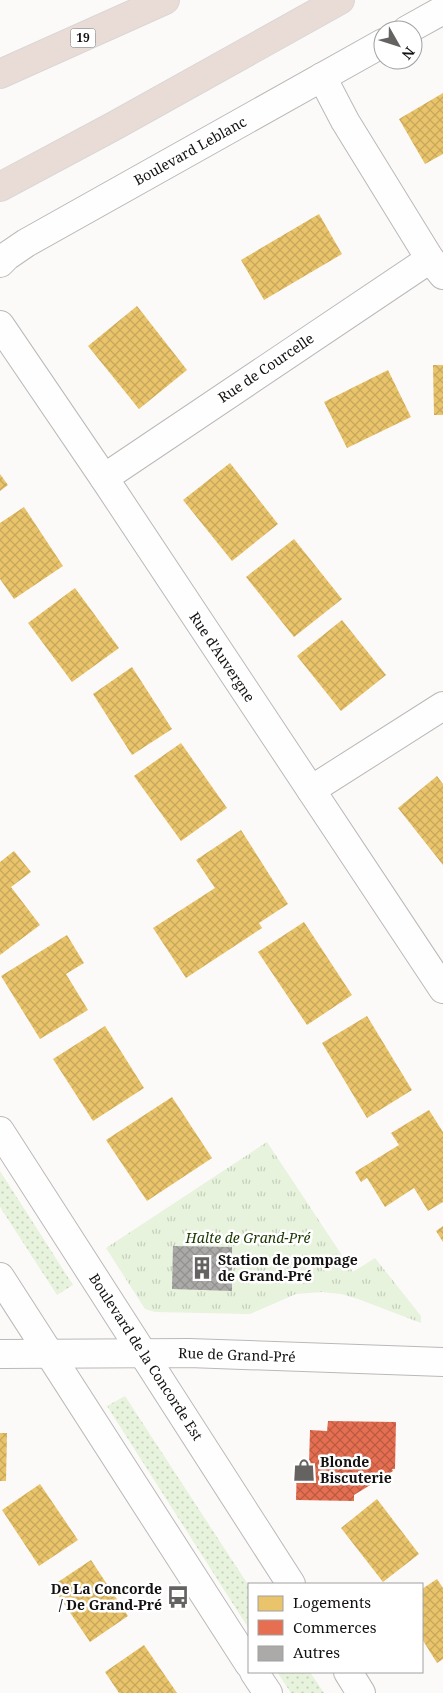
<svg xmlns="http://www.w3.org/2000/svg" width="443" height="1693" viewBox="0 0 443 1693" font-family="'Noto Serif',serif">
  <style>
    .grass { fill: url(#grass-dots) }
    .park { fill: url(#park-tufts) }
    .homes { fill: url(#homes-cross-hatch) }
    .shops { fill: url(#shops-cross-hatch) }
    .building { fill: url(#building-cross-hatch) }
    .lines { fill: none; stroke-linecap: round; stroke-linejoin: round }
    .minor-casing { stroke: #bbb9b7; stroke-width: 30 }
    .tertiary-casing { stroke: #bbb9b7; stroke-width: 30 }
    .motorway-casing { stroke: #d9d7d6; stroke-width: 30 }
    .minor { stroke: #fffefe; stroke-width: 28 }
    .tertiary { stroke: #fffefe; stroke-width: 28 }
    .motorway { stroke: #e9dcd6; stroke-width: 28 }
    .labels { text-anchor: middle; stroke-width: 5; stroke-linejoin: round; paint-order: stroke }
    .shield { fill: #fff; stroke: #5a5958; stroke-width: 1 }
    .shield-label { font-size: 12px; font-weight: bold; fill: #141211 }
    .street-label { font-size: 14px; fill: #141211; stroke: #fff }
    .park-label { font-size: 14px; font-style: italic; fill: #1a3700; stroke: #fff }
    .poi-label { font-size: 14px; font-weight: bold; fill: #141211; stroke: #fff; text-anchor: start }
  </style>
  <defs>
    <pattern id="grass-dots" width="8" height="8" patternUnits="userSpaceOnUse" patternTransform="scale(1.25)"><rect width="8" height="8" fill="#e7f3dc"/><path d="M2 2h.1M6 6h.1" fill="none" stroke="#c5cfbc" stroke-width="1.8" stroke-linecap="round"/></pattern>
    <pattern id="park-tufts" width="24" height="20" patternUnits="userSpaceOnUse" patternTransform="scale(1.25)"><rect width="24" height="20" fill="#e7f3dc"/><path d="M3 7l-1-3M5 7V3M7 7l1-3M15 17l-1-3M17 17v-4M19 17l1-3" fill="none" stroke="#c5cfbc"/></pattern>
    <pattern id="homes-cross-hatch" width="8" height="8" patternUnits="userSpaceOnUse" patternTransform="scale(1.25)"><rect width="8" height="8" fill="#e9c46a"/><path d="M0 0l8 8M0 8l8-8" fill="none" stroke="#c7a75b"/></pattern>
    <pattern id="shops-cross-hatch" width="8" height="8" patternUnits="userSpaceOnUse" patternTransform="scale(1.25)"><rect width="8" height="8" fill="#e76f51"/><path d="M0 0l8 8M0 8l8-8" fill="none" stroke="#ba5a42"/></pattern>
    <pattern id="building-cross-hatch" width="8" height="8" patternUnits="userSpaceOnUse" patternTransform="scale(1.25)"><rect width="8" height="8" fill="#acaaa9"/><path d="M0 0l8 8M0 8l8-8" fill="none" stroke="#939190"/></pattern>
  </defs>
  <rect width="100%" height="100%" fill="#fcfaf8"/>
  <g class="grass">
    <path d="M 0,1171 L 73,1285 L 57,1295 L 0,1207 Z"/>
    <path d="M 125,1396 L 249,1586 L 249,1629 L 107,1406 Z"/>
    <path d="M 277,1672 L 310,1672 L 324,1693 L 291,1693 Z"/>
  </g>
  <path class="park" d="M 267,1142 L 353,1272 L 375,1258 L 421,1316 L 421,1323 L 358,1299 L 341,1294 L 322,1292 L 296,1294 L 250,1314 L 155,1312 L 145,1309 L 106,1248 Z"/>
  <g class="homes">
    <path d="M 443,93 L 443,154 L 425,164 L 399,119 Z"/>
    <path d="M 319,214 L 342,254 L 264,300 L 241,260 Z"/>
    <path d="M 137,306 L 187,370 L 139,409 L 88,346 Z"/>
    <path d="M 433,365 L 443,365 L 443,415 L 434,415 Z"/>
    <path d="M 388,370 L 411,417 L 347,448 L 324,402 Z"/>
    <path d="M 230,463 L 278,524 L 232,561 L 183,500 Z"/>
    <path d="M 0,474 L 8,485 L 0,491 Z"/>
    <path d="M 24,507 L 63,566 L 14,599 L 0,579 L 0,523 Z"/>
    <path d="M 294,539 L 342,599 L 294,637 L 246,577 Z"/>
    <path d="M 75,588 L 119,648 L 72,682 L 28,623 Z"/>
    <path d="M 342,620 L 386,675 L 341,711 L 297,656 Z"/>
    <path d="M 132,667 L 172,729 L 132,755 L 93,694 Z"/>
    <path d="M 181,743 L 227,808 L 181,841 L 134,776 Z"/>
    <path d="M 437,776 L 443,784 L 443,865 L 398,808 Z"/>
    <path d="M 241,830 L 288,904 L 259,923 L 262,928 L 186,978 L 153,928 L 215,888 L 196,860 Z"/>
    <path d="M 14,851 L 31,872 L 11,887 L 40,925 L 0,955 L 0,862 Z"/>
    <path d="M 304,922 L 352,995 L 307,1025 L 258,952 Z"/>
    <path d="M 67,935 L 84,963 L 66,974 L 88,1010 L 40,1039 L 1,976 Z"/>
    <path d="M 367,1016 L 412,1090 L 367,1118 L 322,1043 Z"/>
    <path d="M 105,1026 L 144,1088 L 93,1121 L 53,1059 Z"/>
    <path d="M 172,1097 L 212,1158 L 147,1201 L 106,1140 Z"/>
    <path d="M 429,1110 L 443,1132 L 443,1202 L 428,1211 L 414,1188 L 385,1207 L 367,1178 L 361,1182 L 355,1172 L 399,1145 L 391,1133 Z"/>
    <path d="M 443,1226 L 443,1242 L 436,1231 Z"/>
    <path d="M 0,1433 L 7,1433 L 6,1481 L 0,1481 Z"/>
    <path d="M 40,1484 L 78,1540 L 39,1566 L 2,1510 Z"/>
    <path d="M 377,1499 L 419,1554 L 383,1582 L 341,1528 Z"/>
    <path d="M 91,1560 L 128,1616 L 90,1642 L 52,1586 Z"/>
    <path d="M 437,1579 L 443,1588 L 443,1659 L 437,1663 L 422,1639 L 422,1589 Z"/>
    <path d="M 144,1645 L 177,1693 L 119,1693 L 105,1672 Z"/>
  </g>
  <path class="shops" d="M 328,1421 L 396,1422 L 395,1469 L 392,1469 L 393,1471 L 354,1495 L 354,1501 L 296,1500 L 297,1464 L 309,1464 L 310,1430 L 327,1431 Z"/>
  <path class="building" d="M 173,1246 L 232,1247 L 232,1291 L 172,1289 Z"/>
  <g class="lines">
    <defs>
      <g id="minor">
        <path d="M 407,30 L 443,10"/>
        <path d="M 322,77 L 345,121 L 430,259 L 443,275"/>
        <path d="M 0,263 L 7,256 L 26,243 L 383,43"/>
        <path d="M 0,325 L 104,478 L 443,989"/>
        <path d="M 104,478 L 430,259"/>
        <path d="M 311,790 L 443,706"/>
        <path d="M 0,1354 L 189,1353 L 443,1362"/>
      </g>
      <g id="tertiary">
        <path d="M 0,1131 L 291,1584"/>
        <path d="M 0,1277 L 249,1664"/>
        <path d="M 254,1672 L 268,1693"/>
        <path d="M 348,1672 L 361,1693"/>
      </g>
      <g id="motorway">
        <path d="M 0,74 L 165,0"/>
        <path d="M 0,187 L 114,126 L 340,0"/>
      </g>
    </defs>
    <use href="#minor" class="minor-casing"/>
    <use href="#tertiary" class="tertiary-casing"/>
    <use href="#motorway" class="motorway-casing"/>
    <use href="#minor" class="minor"/>
    <use href="#tertiary" class="tertiary"/>
    <use href="#motorway" class="motorway"/>
  </g>
  <defs>
    <symbol id="building-bare" viewBox="-9 -9 18 18"><path d="M-4-6H4V6H1V3H-1V6H-4ZM-2.5-4.3h1.7v1.8h-1.7ZM.8-4.3h1.7v1.8H.8ZM-2.5-1h1.7V.8h-1.7ZM.8-1h1.7V.8H.8Z" fill="#656362" stroke="#fff" stroke-width="2.5" paint-order="stroke"/></symbol>
    <symbol id="shop-bare" viewBox="-9 -9 18 18"><path d="M-5-2.5h2.3a2.7 3.5 0 0 1 5.4 0H5L5.5 6h-11ZM-1.5-2.5h3a1.5 2.3 0 0 0-3 0Z" fill="#656362" stroke="#fff" stroke-width="2.5" paint-order="stroke"/></symbol>
    <symbol id="bus-bare" viewBox="-9 -9 18 18"><path d="M-5-6H5V4H4V6H2V4H-2V6H-4V4H-5ZM-3.5-4V0h7V-4ZM-3.5 1.2v1.5H-2V1.2ZM2 1.2v1.5H3.5V1.2Z" fill="#656362" stroke="#fff" stroke-width="2.5" paint-order="stroke"/></symbol>
  </defs>
  <g fill-rule="evenodd">
    <use href="#building-bare" x="186" y="1252" width="32" height="32"/>
    <use href="#shop-bare" x="288" y="1454" width="32" height="32"/>
    <use href="#bus-bare" x="162" y="1581" width="32" height="32"/>
  </g>
  <g class="labels">
    <rect class="shield" x="70.5" y="28.5" width="25" height="19" rx="4"/>
    <g class="shield-label">
      <text x="83" y="42">19</text>
    </g>
    <g class="street-label">
      <text transform="translate(190 151) rotate(-29)" y="5">Boulevard Leblanc</text>
      <text transform="translate(266 368) rotate(-34)" y="5">Rue de Courcelle</text>
      <text transform="translate(222 657) rotate(56)" y="5">Rue d'Auvergne</text>
      <text transform="translate(237 1355) rotate(2)" y="5">Rue de Grand-Pré</text>
      <text transform="translate(146 1357) rotate(57)" y="5">Boulevard de la Concorde Est</text>
    </g>
    <g class="park-label">
      <text x="248" y="1243">Halte de Grand-Pré</text>
    </g>
    <g class="poi-label">
      <text x="218" y="1265">Station de pompage<tspan x="218" dy="16">de Grand-Pré</tspan></text>
      <text x="320" y="1467">Blonde<tspan x="320" dy="16">Biscuterie</tspan></text>
      <text x="162" y="1594" text-anchor="end">De La Concorde<tspan x="162" dy="16">/ De Grand-Pré</tspan></text>
    </g>
  </g>
  <rect x="248" y="1583" width="175" height="90" fill="#ffffff" stroke="#a1a0a0"/>
  <rect x="258" y="1596" width="25" height="15" fill="#e9c46a" stroke="#a1a0a0"/>
  <text x="293" y="1608" font-size="15" fill="#141211">Logements</text>
  <rect x="258" y="1620" width="25" height="15" fill="#e76f51" stroke="#a1a0a0"/>
  <text x="293" y="1633" font-size="15" fill="#141211">Commerces</text>
  <rect x="258" y="1646" width="25" height="15" fill="#acaaa9" stroke="#a1a0a0"/>
  <text x="293" y="1658" font-size="15" fill="#141211">Autres</text>
  <g transform="translate(398 45) rotate(129)"><circle r="24" fill="#ffffff" stroke="#a1a0a0"/>
  <path d="M0-4L9 19L0 12L-9 19Z" fill="#656362"/>
  <text y="-8" font-size="14" font-weight="bold" text-anchor="middle" fill="#141211">N</text>
  </g>
</svg>
